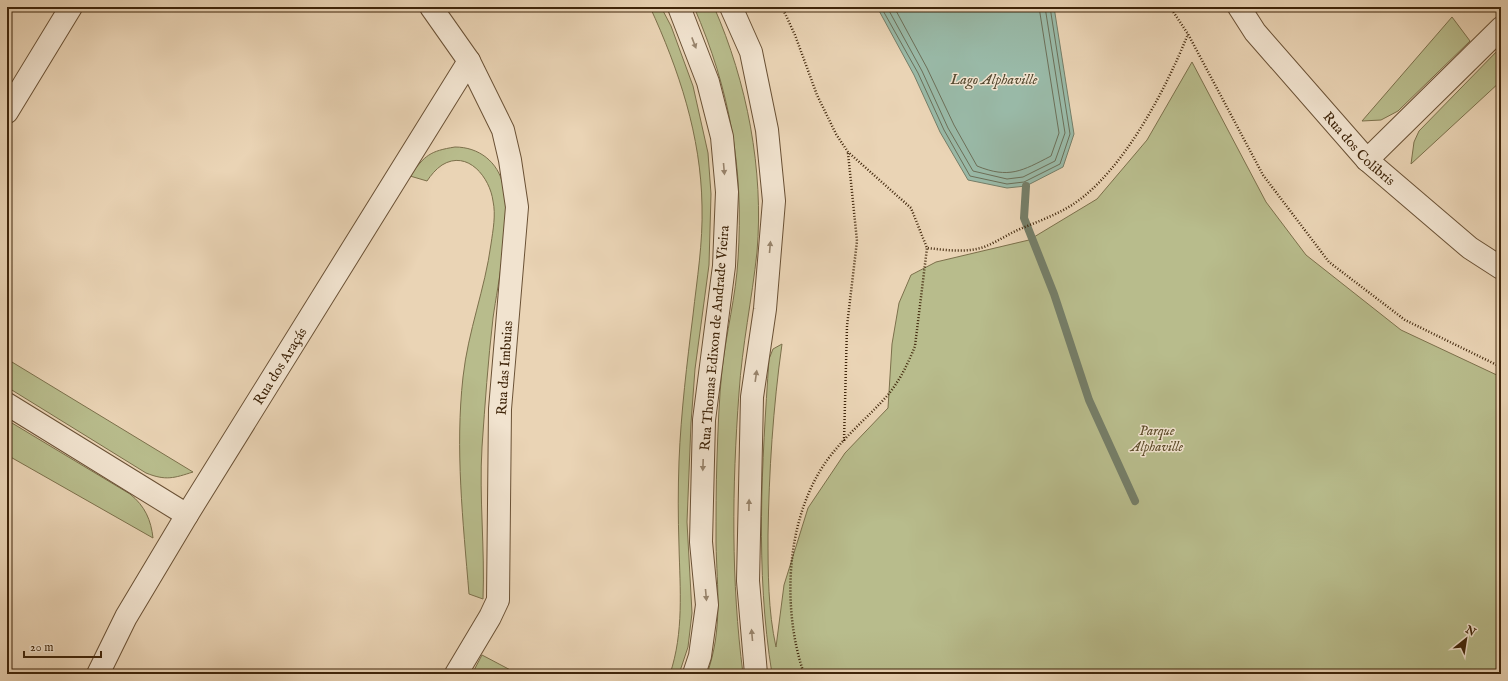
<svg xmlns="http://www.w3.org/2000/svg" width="1508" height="681" viewBox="0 0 1508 681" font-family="'IM FELL English',serif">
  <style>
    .green { fill: #b8bc8c; stroke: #7c704b }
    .water { fill: #99b9a7; stroke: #757e68 }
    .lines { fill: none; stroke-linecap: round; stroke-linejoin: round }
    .shore { stroke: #6c6f58; stroke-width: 1 }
    .stream { stroke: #757e68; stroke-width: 8 }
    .street-casing { stroke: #6a5135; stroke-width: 24 }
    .path { stroke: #3f250a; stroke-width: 2.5; stroke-dasharray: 1 2; stroke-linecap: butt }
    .street { stroke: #f1e3cf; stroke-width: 22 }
    .oneway { fill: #98846c }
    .labels { text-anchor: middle; stroke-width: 3; stroke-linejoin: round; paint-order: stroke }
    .street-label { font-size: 14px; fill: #3f250a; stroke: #f1e3cf }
    .park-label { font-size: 14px; font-style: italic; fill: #5d4b2a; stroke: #f1e3cf }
    .water-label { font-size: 15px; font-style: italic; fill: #564a31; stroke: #f1e3cf }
  </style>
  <rect width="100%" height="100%" fill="#ead4b5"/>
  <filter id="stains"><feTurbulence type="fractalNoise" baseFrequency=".005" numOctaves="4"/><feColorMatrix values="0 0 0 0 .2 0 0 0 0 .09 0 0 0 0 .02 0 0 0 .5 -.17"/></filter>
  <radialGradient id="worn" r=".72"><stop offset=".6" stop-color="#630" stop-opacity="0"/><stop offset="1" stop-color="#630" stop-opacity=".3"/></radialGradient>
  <g class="green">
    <path d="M 650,7 L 661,7 L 671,26 L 693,86 L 708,153 L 711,194 L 709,265 L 695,369 L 691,423 L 687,522 L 692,613 L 688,647 L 679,674 L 670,674 C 684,632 680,589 679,546 C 678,517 678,489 679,461 C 681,412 687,363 693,315 C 697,279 703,243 702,206 C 701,136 679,70 650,7 Z"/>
    <path d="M 694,7 L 714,7 C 747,82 764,170 757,252 C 752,299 742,346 739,393 C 732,487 731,581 743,674 L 707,674 C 723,629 717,589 716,543 C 716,515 716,486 717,458 C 718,429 719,399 722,370 C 726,333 736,296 738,259 C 744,168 730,90 694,7 Z"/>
    <path d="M 1452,17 L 1470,41 L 1398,111 L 1381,120 L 1362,121 Z"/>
    <path d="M 1501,47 L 1501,81 L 1411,164 L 1414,142 L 1419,131 Z"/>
    <path d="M 1192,62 L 1266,202 L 1306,255 L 1401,330 L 1501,377 L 1501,674 L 772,674 C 755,569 762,464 769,359 L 773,349 L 782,344 C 773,408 769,471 768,535 C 768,572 768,611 776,647 L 784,585 L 808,508 L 845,453 L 888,408 L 892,344 L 899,303 L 911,275 L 936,262 L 1029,240 L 1097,199 L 1147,140 Z"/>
    <path d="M 455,147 C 479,147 498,162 503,185 C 512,219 498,282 493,318 C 488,361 485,404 482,447 C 479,498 485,548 483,599 L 469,594 C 463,521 455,449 463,377 C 468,331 485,289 491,244 C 493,230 496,215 493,201 C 490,178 468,149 442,165 C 436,169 431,175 427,181 L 410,176 C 425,155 430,151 455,147 Z"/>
    <path d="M 7,359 L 193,472 C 174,478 166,481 146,473 L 7,387 Z"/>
    <path d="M 7,420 L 130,494 C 145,506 151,520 153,538 L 7,455 Z"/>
    <path d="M 482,655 L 518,674 L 472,674 Z"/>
  </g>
  <path class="water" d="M 877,7 L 1054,7 L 1074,134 L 1063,167 L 1026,186 L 1007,188 L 968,180 L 940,132 L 914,75 Z"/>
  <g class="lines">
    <g class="shore">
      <path d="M 881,7 L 918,73 L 944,130 L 970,176 L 1007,184 L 1024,182 L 1060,164 L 1070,134 L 1050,7"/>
      <path d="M 887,7 L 922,71 L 948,128 L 973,171 L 1007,179 L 1023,177 L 1055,161 L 1065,133 L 1045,7"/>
      <path d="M 894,7 L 927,68 L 954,125 L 977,166 C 1009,179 1022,171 1051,156 L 1059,133 L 1039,7"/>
    </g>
    <path class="stream" d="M 1026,186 L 1024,218 L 1054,294 L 1089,400 L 1135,501"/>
    <defs>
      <g id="street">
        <path d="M 431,7 L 469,61 L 503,130 L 510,160 L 517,207 L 500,409 L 498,600 L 490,617 L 456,674"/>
        <path d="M 679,7 L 708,82 L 722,137 L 727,192 L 724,266 L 704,420 L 701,542 L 707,605 L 700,656 L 694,674"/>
        <path d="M 731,7 L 751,52 L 767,130 L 774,201 L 765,309 L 752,397 L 748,581 L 756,674"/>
        <path id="s1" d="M 1239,7 L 1255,32 L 1367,160 L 1470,248 L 1501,268"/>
        <path d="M 7,112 L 71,7"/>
        <path d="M 1367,160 L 1501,28"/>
        <path d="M 7,404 L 187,515"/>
        <path id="s2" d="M 98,674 L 126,617 L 187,515 L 469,61"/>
      </g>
    </defs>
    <use href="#street" class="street-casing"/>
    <g class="path">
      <path d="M 782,7 L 795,35 L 817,95 L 836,134 L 848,152 L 911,208 L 927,248 C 946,250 966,253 984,247 C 997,242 1008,234 1020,229 C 1037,222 1056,215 1072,205 C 1123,172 1166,89 1188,34"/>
      <path d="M 1170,7 L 1188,34 L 1263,175 L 1329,262 L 1405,320 L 1501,367"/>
      <path d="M 844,441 L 847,326 L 857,241 L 848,153"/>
      <path d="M 804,674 C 780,604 786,506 836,449 C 852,430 871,414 887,396 C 899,382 908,364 915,346 L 927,248"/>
    </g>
    <use href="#street" class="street"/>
  </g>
  <defs><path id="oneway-solid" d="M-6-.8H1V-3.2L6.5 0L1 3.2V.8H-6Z"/></defs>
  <g class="oneway">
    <use href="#oneway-solid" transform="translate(694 43) rotate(69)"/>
    <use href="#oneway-solid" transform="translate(724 169) rotate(85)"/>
    <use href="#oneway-solid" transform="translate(770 247) rotate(-85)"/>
    <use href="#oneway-solid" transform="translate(756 376) rotate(-82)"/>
    <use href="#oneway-solid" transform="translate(703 465) rotate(92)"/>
    <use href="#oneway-solid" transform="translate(749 505) rotate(-89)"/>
    <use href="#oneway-solid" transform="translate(706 595) rotate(85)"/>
    <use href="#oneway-solid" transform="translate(752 635) rotate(-95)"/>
  </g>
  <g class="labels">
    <g class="street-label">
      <text dy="5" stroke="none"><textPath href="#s1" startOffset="186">Rua dos Colibris</textPath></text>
      <text transform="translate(714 338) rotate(-85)" y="5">Rua Thomas Edixon de Andrade Vieira</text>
      <text dy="5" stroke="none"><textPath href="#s2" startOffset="358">Rua dos Araçás</textPath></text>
      <text transform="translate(504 368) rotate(-86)" y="5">Rua das Imbuias</text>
    </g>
    <g class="park-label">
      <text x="1157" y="435">Parque<tspan x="1157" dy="16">Alphaville</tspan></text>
    </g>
    <g class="water-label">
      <text x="994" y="84">Lago Alphaville</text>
    </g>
  </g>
  <rect width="1508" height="681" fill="none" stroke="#ead4b5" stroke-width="24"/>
  <rect x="8" y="8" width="1492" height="665" fill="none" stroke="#3f250a" stroke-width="2"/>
  <rect x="12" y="12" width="1484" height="657" fill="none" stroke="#3f250a"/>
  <g transform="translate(1466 639) rotate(30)" stroke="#f1e3cf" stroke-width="3" paint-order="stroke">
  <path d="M0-3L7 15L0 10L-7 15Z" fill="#3f250a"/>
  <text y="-6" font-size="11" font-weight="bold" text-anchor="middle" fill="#3f250a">N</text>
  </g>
  <path d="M24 651v6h77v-6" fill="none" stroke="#3f250a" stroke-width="2"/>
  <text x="30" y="651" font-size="12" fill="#3f250a" stroke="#f1e3cf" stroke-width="3" paint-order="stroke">20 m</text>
  <rect width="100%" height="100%" filter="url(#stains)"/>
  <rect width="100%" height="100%" fill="url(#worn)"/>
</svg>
